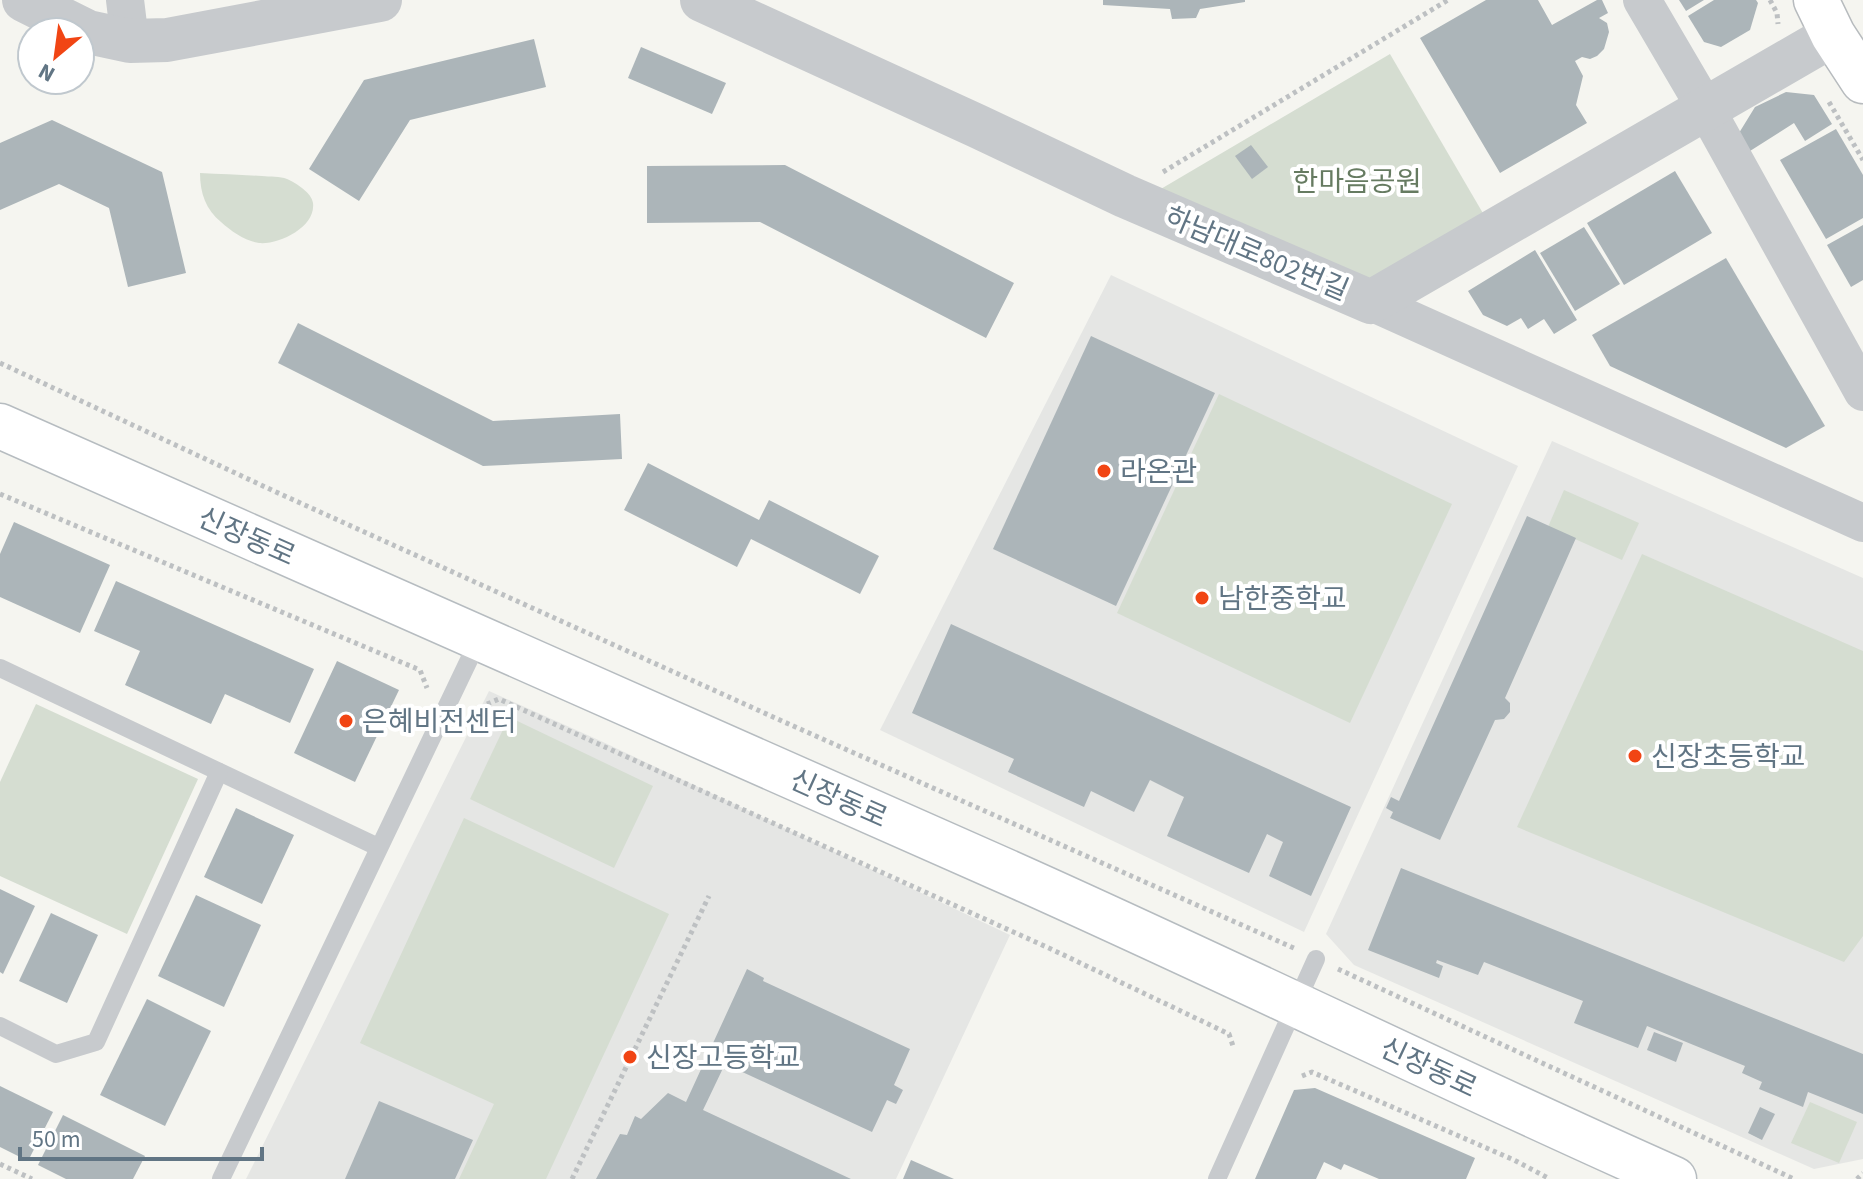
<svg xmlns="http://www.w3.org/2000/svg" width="1863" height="1179" viewBox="0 0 1863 1179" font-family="'Source Sans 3','Noto Sans KR',sans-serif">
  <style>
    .built { fill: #e5e6e4 }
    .green { fill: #d5ddd1 }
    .building { fill: #acb5b9 }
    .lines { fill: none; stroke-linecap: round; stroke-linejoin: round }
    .secondary-casing { stroke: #b6bcc0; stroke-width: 47 }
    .primary-casing { stroke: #b7bbbe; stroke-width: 47 }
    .path { stroke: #bdc0c2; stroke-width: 5; stroke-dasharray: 4 4; stroke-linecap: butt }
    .service { stroke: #c7cacd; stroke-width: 18 }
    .minor { stroke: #c7cacd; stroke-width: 38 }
    .tertiary { stroke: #c7cacd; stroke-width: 44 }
    .secondary { stroke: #fff; stroke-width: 44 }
    .primary { stroke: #fff; stroke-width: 44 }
    .poi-dot { fill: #f14514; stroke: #fff; stroke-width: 3 }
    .labels { text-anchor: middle; stroke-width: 8; stroke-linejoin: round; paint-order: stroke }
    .park-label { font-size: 28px; fill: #667b61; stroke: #fff }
    .street-label { font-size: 28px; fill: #617584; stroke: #fff }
    .poi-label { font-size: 28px; fill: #617584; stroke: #fff; text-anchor: start }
  </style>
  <rect width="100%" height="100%" fill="#f5f5f0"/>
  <g class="built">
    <path d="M 1111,275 L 1518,466 L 1304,932 L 880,730 Z"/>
    <path d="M 1552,441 L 1863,578 L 1863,1159 L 1814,1169 L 1354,965 L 1326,934 Z"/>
    <path d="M 489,691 L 603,742 L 1010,935 L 896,1179 L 246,1179 Z"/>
  </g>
  <g class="green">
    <path d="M 1390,54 L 1484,215 L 1365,284 L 1154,193 Z"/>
    <path d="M 200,173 C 221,174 242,175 262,176 C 270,177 280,176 287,179 C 296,183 312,193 313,203 C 316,227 279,245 259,243 C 245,241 231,231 221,222 C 206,210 200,193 200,173 Z"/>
    <path d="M 1219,394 L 1452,504 L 1350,723 L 1117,613 Z"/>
    <path d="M 1564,490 L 1639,523 L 1622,560 L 1548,527 Z"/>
    <path d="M 1642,554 L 1863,651 L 1863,936 L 1844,962 L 1517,827 Z"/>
    <path d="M 36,704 L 198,779 L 127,934 L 0,876 L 0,782 Z"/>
    <path d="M 509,717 L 653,786 L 614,868 L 470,799 Z"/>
    <path d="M 464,818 L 669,914 L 546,1179 L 459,1179 L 494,1104 L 360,1043 Z"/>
    <path d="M 1810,1102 L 1857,1122 L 1839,1163 L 1791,1143 Z"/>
  </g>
  <g class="building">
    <path d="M 1103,0 L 1245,0 L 1245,2 L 1200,9 L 1196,18 L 1172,19 L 1170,9 L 1103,5 Z"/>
    <path d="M 1486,0 L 1538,0 L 1552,25 L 1597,0 L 1602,0 L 1608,13 L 1599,18 L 1607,23 L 1609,32 L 1604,49 L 1597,56 L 1590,59 L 1582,57 L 1575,61 L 1583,76 L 1576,105 L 1587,123 L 1500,173 L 1420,38 Z"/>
    <path d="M 1679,0 L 1704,0 L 1686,11 Z"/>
    <path d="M 1714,0 L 1756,0 L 1758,3 L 1750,30 L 1721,47 L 1704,42 L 1688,16 Z"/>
    <path d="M 534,39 L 546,87 L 410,120 L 359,201 L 309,169 L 364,80 Z"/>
    <path d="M 641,47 L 726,83 L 712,114 L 628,78 Z"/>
    <path d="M 1786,92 L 1814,95 L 1832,124 L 1805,141 L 1794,123 L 1750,151 L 1739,133 L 1755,107 Z"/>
    <path d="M 52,120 L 162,172 L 186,273 L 128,287 L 109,208 L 59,184 L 0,210 L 0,143 Z"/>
    <path d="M 1836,129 L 1863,175 L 1863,218 L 1826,239 L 1780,160 Z"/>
    <path d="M 1251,145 L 1268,167 L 1252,179 L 1235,156 Z"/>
    <path d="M 785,165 L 1014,283 L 986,338 L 760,222 L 647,223 L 647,166 Z"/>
    <path d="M 1675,171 L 1712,233 L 1624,285 L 1587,223 Z"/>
    <path d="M 1863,225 L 1863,280 L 1851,287 L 1827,245 Z"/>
    <path d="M 1584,227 L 1620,284 L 1575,311 L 1540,253 Z"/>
    <path d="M 1535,250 L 1577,320 L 1554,334 L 1544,319 L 1528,329 L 1521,318 L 1507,326 L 1483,315 L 1468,291 Z"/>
    <path d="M 1726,258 L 1825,426 L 1786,448 L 1610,366 L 1592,335 Z"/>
    <path d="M 298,323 L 493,421 L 620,414 L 622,459 L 483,466 L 278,363 Z"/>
    <path d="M 1091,336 L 1215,393 L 1116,606 L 993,549 Z"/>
    <path d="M 648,463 L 759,520 L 769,500 L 879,556 L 860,594 L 751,539 L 737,567 L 624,510 Z"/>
    <path d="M 1527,516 L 1576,538 L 1505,698 L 1510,703 L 1510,712 L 1504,719 L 1495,720 L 1440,840 L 1390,818 L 1393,812 L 1386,808 L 1391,797 L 1399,801 Z"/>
    <path d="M 14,522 L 110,565 L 80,633 L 0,597 L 0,554 Z"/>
    <path d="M 116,581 L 314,669 L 290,723 L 225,694 L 211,724 L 125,685 L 140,651 L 94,631 Z"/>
    <path d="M 951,624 L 1351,807 L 1311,896 L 1269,876 L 1283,842 L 1267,834 L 1249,873 L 1167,836 L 1184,797 L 1150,780 L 1134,812 L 1091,791 L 1084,807 L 1008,772 L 1014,759 L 912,713 Z"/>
    <path d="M 337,661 L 399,690 L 355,782 L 294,753 Z"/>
    <path d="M 236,808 L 294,835 L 262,904 L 204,877 Z"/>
    <path d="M 1401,868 L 1863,1054 L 1863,1114 L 1808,1092 L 1803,1107 L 1759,1089 L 1762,1082 L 1742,1073 L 1745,1066 L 1647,1026 L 1638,1048 L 1574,1023 L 1583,1001 L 1484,962 L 1478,975 L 1437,960 L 1436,963 L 1443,966 L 1439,978 L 1368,950 Z"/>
    <path d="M 0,889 L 35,906 L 3,974 L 0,972 Z"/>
    <path d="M 196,895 L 261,925 L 224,1007 L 158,976 Z"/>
    <path d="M 51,913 L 98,935 L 67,1003 L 19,981 Z"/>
    <path d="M 747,969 L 764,978 L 763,981 L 910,1049 L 894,1085 L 903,1090 L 896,1104 L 887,1100 L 872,1132 L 725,1064 L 703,1110 L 851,1179 L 596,1179 L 620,1134 L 627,1135 L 635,1116 L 641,1119 L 668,1093 L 686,1102 Z"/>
    <path d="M 147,999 L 211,1031 L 165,1126 L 100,1095 Z"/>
    <path d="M 1654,1032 L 1683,1043 L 1676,1062 L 1647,1050 Z"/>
    <path d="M 0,1086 L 53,1112 L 28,1161 L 0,1147 Z"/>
    <path d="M 1315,1088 L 1475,1158 L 1466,1179 L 1379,1179 L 1344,1164 L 1341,1170 L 1324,1162 L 1316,1179 L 1255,1179 L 1294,1090 Z"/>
    <path d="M 379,1101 L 473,1140 L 455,1179 L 345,1179 Z"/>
    <path d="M 1760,1107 L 1775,1114 L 1762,1140 L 1748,1133 Z"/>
    <path d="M 63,1115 L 145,1156 L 133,1179 L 66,1179 L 38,1165 Z"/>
    <path d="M 911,1160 L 954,1179 L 903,1179 Z"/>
  </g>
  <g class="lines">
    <defs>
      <path id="secondary" d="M 0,426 C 340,577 681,726 1021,878 C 1240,976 1455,1082 1674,1179"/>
      <path id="primary" d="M 1816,0 L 1833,35 L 1863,81"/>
    </defs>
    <use href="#secondary" class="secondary-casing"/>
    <use href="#primary" class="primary-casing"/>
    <g class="path">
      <path d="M 1770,0 L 1777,13 L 1778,24"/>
      <path d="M 1829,102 L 1863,160"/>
      <path d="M 1163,172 L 1448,0"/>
      <path d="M 0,363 L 276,492 L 782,721 L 1296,949"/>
      <path d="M 0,494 L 420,670 L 427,688"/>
      <path d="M 487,704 L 499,699 L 1051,949 L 1229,1034 L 1233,1046"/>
      <path d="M 1338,969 L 1794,1179"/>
      <path d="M 1302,1076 L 1312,1072 L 1514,1160 L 1550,1179"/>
      <path d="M 0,1164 L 32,1179"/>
      <path d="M 572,1179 L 709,896"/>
      <path d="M 1857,1179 L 1863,1173"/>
    </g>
    <g class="service">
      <path d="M 0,668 L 378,847"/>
      <path d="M 0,1026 L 56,1054 L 96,1042 L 219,772"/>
      <path d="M 221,1179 L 479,639"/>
      <path d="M 1217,1179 L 1316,959"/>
    </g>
    <g class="minor">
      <path d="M 125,0 L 130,41"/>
      <path d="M 1642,0 L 1706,109 L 1863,392"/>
      <path d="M 1371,302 L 1863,523"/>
    </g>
    <g class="tertiary">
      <path d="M 24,0 L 88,32 L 130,41 L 167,40 L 380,0"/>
      <path d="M 702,0 L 977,126 L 1125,196 L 1371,302 L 1833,35"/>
    </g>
    <use href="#secondary" class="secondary"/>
    <use href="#primary" class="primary"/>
  </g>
  <g class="poi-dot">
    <circle cx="1104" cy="471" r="8"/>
    <circle cx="1202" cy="598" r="8"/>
    <circle cx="346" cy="721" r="8"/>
    <circle cx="1635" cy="756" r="8"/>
    <circle cx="630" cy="1057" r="8"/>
  </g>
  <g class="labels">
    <g class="park-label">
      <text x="1357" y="191">한마음공원</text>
    </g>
    <g class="street-label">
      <text transform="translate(1257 253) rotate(23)" y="10">하남대로802번길</text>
      <text transform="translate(247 536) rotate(24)" y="10">신장동로</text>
      <text transform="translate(839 798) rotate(24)" y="10">신장동로</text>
      <text transform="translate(1429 1067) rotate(25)" y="10">신장동로</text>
    </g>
    <g class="poi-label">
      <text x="1120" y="481">라온관</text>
      <text x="1218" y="608">남한중학교</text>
      <text x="362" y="731">은혜비전센터</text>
      <text x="1651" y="766">신장초등학교</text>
      <text x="646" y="1067">신장고등학교</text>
    </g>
  </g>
  <g transform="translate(56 56) rotate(209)"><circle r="38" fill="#ffffff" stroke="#c0c8ce" stroke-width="2"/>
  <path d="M0-6L14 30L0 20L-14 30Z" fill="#f14514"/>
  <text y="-12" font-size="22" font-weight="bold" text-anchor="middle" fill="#617584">N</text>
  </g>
  <path d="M20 1147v12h242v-12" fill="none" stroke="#617584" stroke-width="4"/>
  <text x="32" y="1147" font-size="24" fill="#617584" stroke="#ffffff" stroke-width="6" paint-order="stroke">50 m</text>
</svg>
